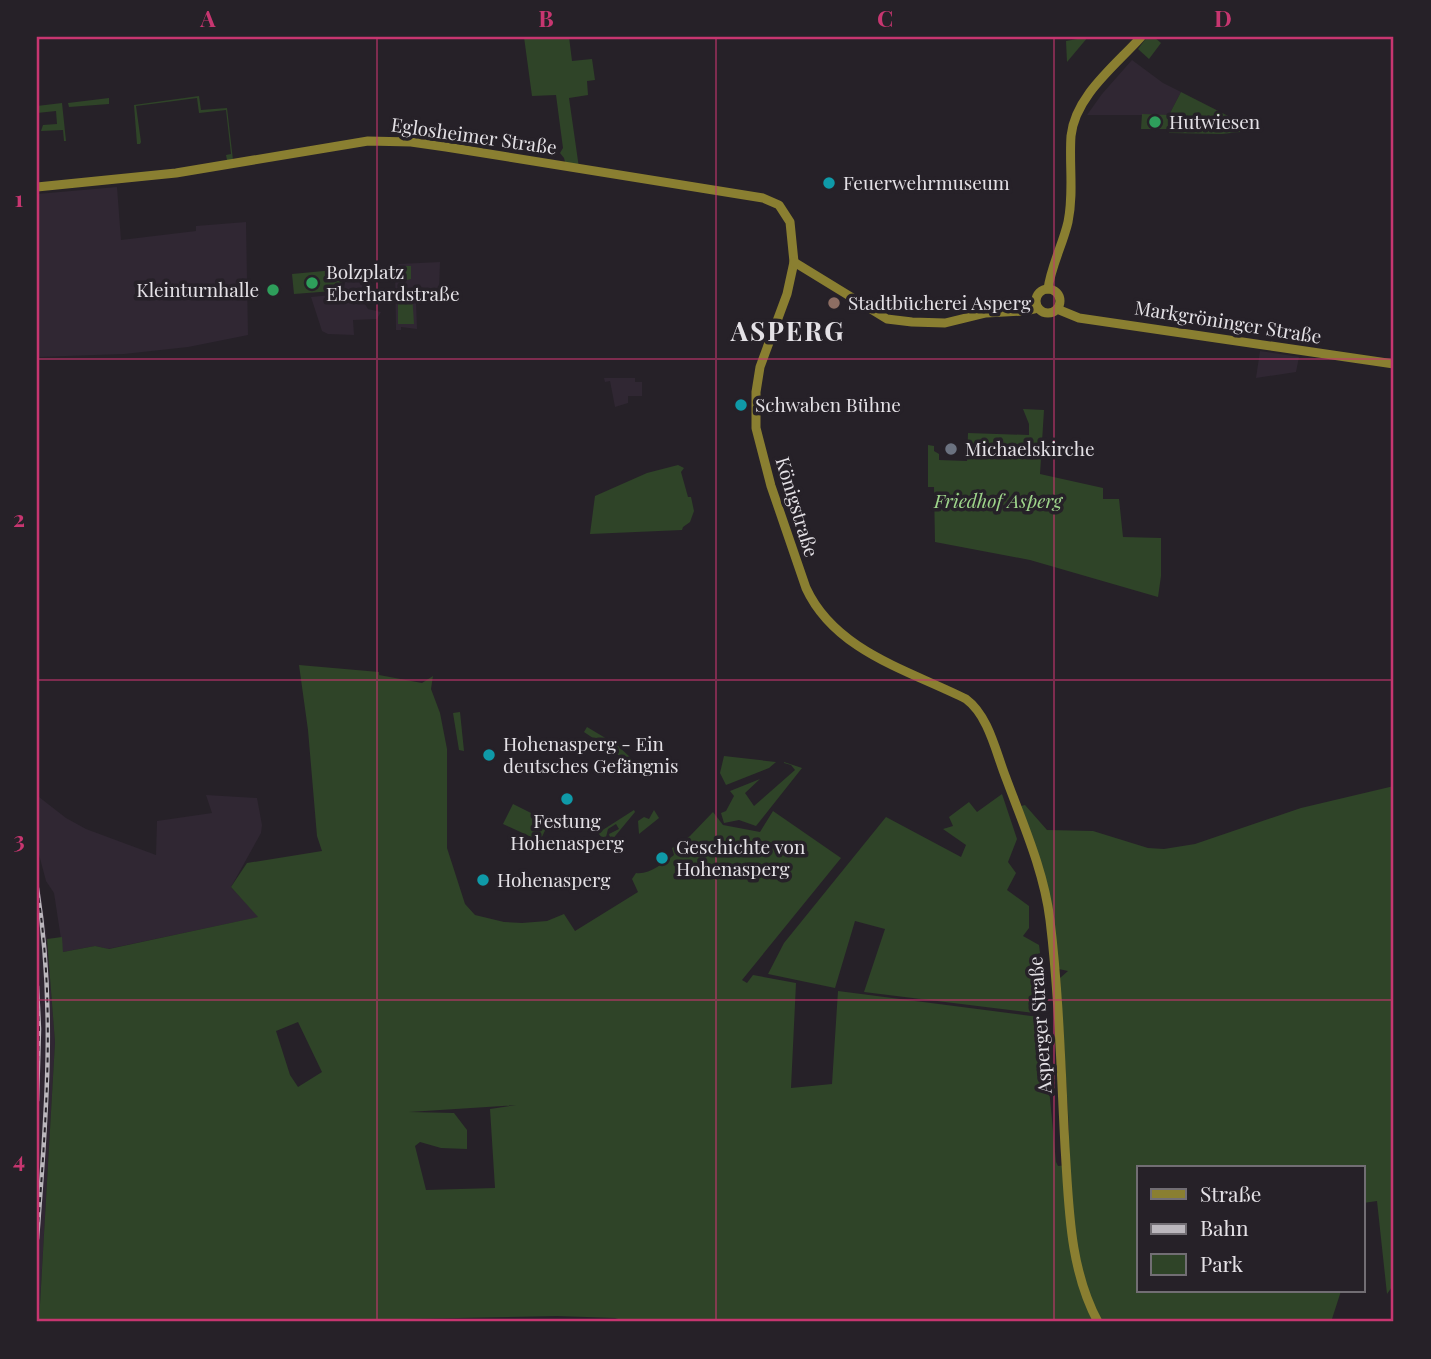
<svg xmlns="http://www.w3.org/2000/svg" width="1431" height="1359" viewBox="0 0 1431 1359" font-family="'Playfair Display',serif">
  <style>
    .built { fill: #302733 }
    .green { fill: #2f4428; fill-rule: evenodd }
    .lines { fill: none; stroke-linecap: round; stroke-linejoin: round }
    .secondary { stroke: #8a7f31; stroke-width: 9 }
    .rail-casing { stroke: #bbb7bd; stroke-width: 4.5 }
    .rail { stroke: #262128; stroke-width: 2; stroke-dasharray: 5; stroke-linecap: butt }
    .grid { fill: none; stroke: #c73670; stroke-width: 2; stroke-opacity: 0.55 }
    .leisure-dot { fill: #2e9e5b; stroke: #262128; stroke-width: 2.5 }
    .culture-dot { fill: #0f9aa8; stroke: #262128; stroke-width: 2.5 }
    .education-dot { fill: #8d6e63; stroke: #262128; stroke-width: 2.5 }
    .worship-dot { fill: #6b7280; stroke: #262128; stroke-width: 2.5 }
    .labels { text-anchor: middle; stroke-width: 7; stroke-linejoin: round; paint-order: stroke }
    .poi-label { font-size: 19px; fill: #e4e1e6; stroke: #262128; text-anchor: start }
    .street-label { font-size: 19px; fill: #e4e1e6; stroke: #262128 }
    .park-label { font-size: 19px; font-style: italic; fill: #9ed58b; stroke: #262128 }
    .district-label { font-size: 26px; font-weight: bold; letter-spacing: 2px; fill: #e4e1e6; stroke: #262128 }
    .neatline { fill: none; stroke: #c73670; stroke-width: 2.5 }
    .grid-label { font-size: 23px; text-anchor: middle; font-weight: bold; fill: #c73670 }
  </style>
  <rect width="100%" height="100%" fill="#262128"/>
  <g class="built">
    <path d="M 1132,60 L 1163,83 L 1181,92 L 1169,115 L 1087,115 L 1102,94 Z"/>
    <path d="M 117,187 L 121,240 L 196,231 L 196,226 L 246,222 L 248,335 L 188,347 L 124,354 L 37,357 L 37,194 Z"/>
    <path d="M 440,262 L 439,291 L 415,295 L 415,298 L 423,298 L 423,300 L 416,301 L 417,329 L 401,327 L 401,330 L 396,330 L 395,267 L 399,264 Z"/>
    <path d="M 379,265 L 388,269 L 386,276 L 375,275 L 364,282 L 359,296 L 360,301 L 363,301 L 368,309 L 381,312 L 377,319 L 353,320 L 354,335 L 328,334 L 322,331 L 311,297 L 342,294 L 349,268 Z"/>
    <path d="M 1260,351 L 1299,357 L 1296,372 L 1256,378 Z"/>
    <path d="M 604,378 L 635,378 L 635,382 L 642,382 L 642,396 L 628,396 L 628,403 L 615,407 L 610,381 L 605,382 Z"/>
    <path d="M 206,795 L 257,798 L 262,825 L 261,833 L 231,887 L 259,917 L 108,949 L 95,946 L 63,952 L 54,893 L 46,881 L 37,847 L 37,799 L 39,797 L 66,818 L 86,829 L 156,855 L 157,821 L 212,813 Z"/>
    <path d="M 37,867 L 47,939 L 55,1042 L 39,1322 L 37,1322 Z"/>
  </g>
  <g class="green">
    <path d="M 524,37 L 569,37 L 572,61 L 592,59 L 595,80 L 587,81 L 588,95 L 569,98 L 579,168 L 566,166 L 564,158 L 560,153 L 563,148 L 556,95 L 532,96 Z"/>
    <path d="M 1088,37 L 1067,62 L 1066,41 Z"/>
    <path d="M 1147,37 L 1154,37 L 1161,43 L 1149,59 L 1138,49 Z"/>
    <path d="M 1181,92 L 1240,122 L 1240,132 L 1222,134 L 1169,133 L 1169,129 L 1141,129 L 1142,114 L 1169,115 Z"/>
    <path d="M 199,96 L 201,110 L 227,108 L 233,160 L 227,160 L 226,155 L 231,154 L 226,110 L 199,113 L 197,98 L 136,106 L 141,142 L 140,144 L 137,144 L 134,105 Z"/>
    <path d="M 109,98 L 109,104 L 69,107 L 68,103 Z"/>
    <path d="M 62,103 L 66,141 L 64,141 L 63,130 L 41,131 L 43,125 L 57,124 L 56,111 L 37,113 L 37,106 Z"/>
    <path d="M 403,266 L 411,266 L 411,279 L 397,282 L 398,269 Z"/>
    <path d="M 345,269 L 340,291 L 334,291 L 333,285 L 333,291 L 294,294 L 292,274 Z"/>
    <path d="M 412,293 L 414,324 L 398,324 L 398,296 Z"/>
    <path d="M 1023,409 L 1044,410 L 1040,474 L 1103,488 L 1103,499 L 1119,499 L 1123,537 L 1161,538 L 1161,576 L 1158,597 L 1030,560 L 935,542 L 934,487 L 928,487 L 928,445 L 934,446 L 934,451 L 939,454 L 939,460 L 967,461 L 968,433 L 1029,435 L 1029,424 Z"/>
    <path d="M 678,465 L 684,468 L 681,472 L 688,497 L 691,497 L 694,511 L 690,522 L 683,527 L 682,530 L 590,534 L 595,496 L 647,473 Z"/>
    <path d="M 299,665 L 379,672 L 379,675 L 422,683 L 433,676 L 431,689 L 440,713 L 447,749 L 447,848 L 465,904 L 475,915 L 504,922 L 522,923 L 547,921 L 564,914 L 575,931 L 638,892 L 632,879 L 636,873 C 649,875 663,863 674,855 L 672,848 L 690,836 L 713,812 L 723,825 L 760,832 L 773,811 L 841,858 L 742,980 L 747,983 L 753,975 L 796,983 L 791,1088 L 832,1084 L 838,991 L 1046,1018 L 1047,1067 L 1056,1162 L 1058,1166 L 1067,1165 L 1069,1129 L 1060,978 L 1068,971 L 1054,968 L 1050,919 L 1017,807 L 1025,805 L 1047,830 L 1093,831 L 1148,848 L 1164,849 L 1195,844 L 1301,808 L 1394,786 L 1394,1284 L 1387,1294 L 1377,1201 L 1363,1203 L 1363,1168 L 1139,1168 L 1139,1291 L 1341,1291 L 1331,1322 L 619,1322 L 621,1320 L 615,1318 L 557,1316 L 357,1320 L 337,1322 L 39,1322 L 55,1042 L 47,939 L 62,937 L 63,952 L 95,946 L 109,949 L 258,917 L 231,887 L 247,863 L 322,851 L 317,836 L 308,730 ZM 298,1022 L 322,1072 L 298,1087 L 290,1075 L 276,1031 ZM 516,1105 L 490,1109 L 495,1188 L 426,1190 L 415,1146 L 420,1142 L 441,1148 L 467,1149 L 467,1130 L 454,1113 L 409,1112 Z"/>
    <path d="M 460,712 L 464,751 L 459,750 L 453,713 Z"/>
    <path d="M 587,727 L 617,745 L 632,759 L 629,762 L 584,732 Z"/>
    <path d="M 724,756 L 776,762 L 769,768 L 726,785 L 720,773 Z"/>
    <path d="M 784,763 L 784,762 L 802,768 L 756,826 L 739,820 L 724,823 L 721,813 L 726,811 L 734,796 L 730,791 L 760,779 L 745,793 L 754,806 L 795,770 L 791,765 Z"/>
    <path d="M 1002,794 L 1017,839 L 1008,862 L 1016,873 L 1007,890 L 1029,906 L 1029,928 L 1023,936 L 1039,945 L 1042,968 L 1031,977 L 1042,984 L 1042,1014 L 864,992 L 885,929 L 855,921 L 835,988 L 768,974 L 784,943 L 886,817 L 961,857 L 966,845 L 943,829 L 953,826 L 949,817 L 969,802 L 977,812 Z"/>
    <path d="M 513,804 L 549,822 L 540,841 L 503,824 Z"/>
    <path d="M 634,810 L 635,812 L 611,841 L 609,834 L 619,829 L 616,824 L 608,829 L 605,841 L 598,833 Z"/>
    <path d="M 654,810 L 659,818 L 639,834 L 638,821 L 644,817 L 649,819 Z"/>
  </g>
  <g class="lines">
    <g class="secondary">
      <path d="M 37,187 L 176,173 L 368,141 L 411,142 L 446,147 L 763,198 L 779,205 L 790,222 L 794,262 L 787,294 L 760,367 L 756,392 L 756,428 L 771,486 L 806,588 C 835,651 908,670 966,699 C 989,716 996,753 1006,778 C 1023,824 1044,871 1050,920 C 1059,995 1061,1071 1065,1147 C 1069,1206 1069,1268 1098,1322"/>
      <path d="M 794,262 L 887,319 L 912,322 L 945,323 L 986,313 L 1025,311 L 1038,308"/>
      <circle cx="1048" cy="301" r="12"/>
      <path d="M 1048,289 C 1051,266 1063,244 1068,222 C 1074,193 1069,165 1071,136 C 1075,96 1116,65 1141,37"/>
      <path d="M 1057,309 L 1079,318 L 1394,364"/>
    </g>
    <defs>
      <g id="rail">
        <path d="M 37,888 C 56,1006 46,1121 37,1239"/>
        <path d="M 37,1101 L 39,1029 L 37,986"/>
      </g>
    </defs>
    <use href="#rail" class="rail-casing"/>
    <use href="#rail" class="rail"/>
  </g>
  <path class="grid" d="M 377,37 L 377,1322M 716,37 L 716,1322M 1054,37 L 1054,1322M 37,359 L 1394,359M 37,680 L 1394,680M 37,1000 L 1394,1000"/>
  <g class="leisure-dot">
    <circle cx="1155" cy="122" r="7"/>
    <circle cx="312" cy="283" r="7"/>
    <circle cx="273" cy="290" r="7"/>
  </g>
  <g class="culture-dot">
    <circle cx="829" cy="183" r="7"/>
    <circle cx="741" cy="405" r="7"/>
    <circle cx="489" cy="755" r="7"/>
    <circle cx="567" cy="799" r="7"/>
    <circle cx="662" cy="858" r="7"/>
    <circle cx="483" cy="880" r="7"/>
  </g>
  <circle class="education-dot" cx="834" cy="303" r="7"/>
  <circle class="worship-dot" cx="951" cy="449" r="7"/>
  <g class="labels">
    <g class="poi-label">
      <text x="1169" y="129">Hutwiesen</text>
      <text x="843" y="190">Feuerwehrmuseum</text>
      <text x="326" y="279">Bolzplatz<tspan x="326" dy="22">Eberhardstraße</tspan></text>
      <text x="259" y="297" text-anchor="end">Kleinturnhalle</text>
      <text x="848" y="310">Stadtbücherei Asperg</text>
      <text x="755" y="412">Schwaben Bühne</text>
      <text x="965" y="456">Michaelskirche</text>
      <text x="503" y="751">Hohenasperg - Ein<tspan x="503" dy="22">deutsches Gefängnis</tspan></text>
      <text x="567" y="828" text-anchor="middle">Festung<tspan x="567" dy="22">Hohenasperg</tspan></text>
      <text x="676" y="854">Geschichte von<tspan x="676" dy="22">Hohenasperg</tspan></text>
      <text x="497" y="887">Hohenasperg</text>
    </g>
    <g class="street-label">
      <text transform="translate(474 136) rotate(8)" y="7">Eglosheimer Straße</text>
      <text transform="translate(1228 322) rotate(9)" y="7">Markgröninger Straße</text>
      <text transform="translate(797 507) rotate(73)" y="7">Königstraße</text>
      <text transform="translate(1040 1025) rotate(-94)" y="7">Asperger Straße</text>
    </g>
    <g class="park-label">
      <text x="998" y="508">Friedhof Asperg</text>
    </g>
    <g class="district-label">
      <text x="788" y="341">ASPERG</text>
    </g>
  </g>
  <rect width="1431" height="1359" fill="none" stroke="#262128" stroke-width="77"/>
  <rect x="1137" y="1166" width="228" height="126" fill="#262128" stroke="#726e74" stroke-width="2"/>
  <rect x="1151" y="1189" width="35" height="10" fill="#8a7f31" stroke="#726e74" stroke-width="2"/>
  <text x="1200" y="1202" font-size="21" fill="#e4e1e6">Straße</text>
  <rect x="1151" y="1224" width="35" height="10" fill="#bbb7bd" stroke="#726e74" stroke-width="2"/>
  <text x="1200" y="1236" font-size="21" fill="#e4e1e6">Bahn</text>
  <rect x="1151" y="1254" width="35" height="21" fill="#2f4428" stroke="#726e74" stroke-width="2"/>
  <text x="1200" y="1272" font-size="21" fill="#e4e1e6">Park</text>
  <rect x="38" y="38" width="1354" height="1282" class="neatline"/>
  <g class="grid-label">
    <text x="208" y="27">A</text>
    <text x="546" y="27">B</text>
    <text x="885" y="27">C</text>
    <text x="1223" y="27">D</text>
    <text x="19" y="207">1</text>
    <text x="19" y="527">2</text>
    <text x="19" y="848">3</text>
    <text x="19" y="1168">4</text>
  </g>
</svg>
